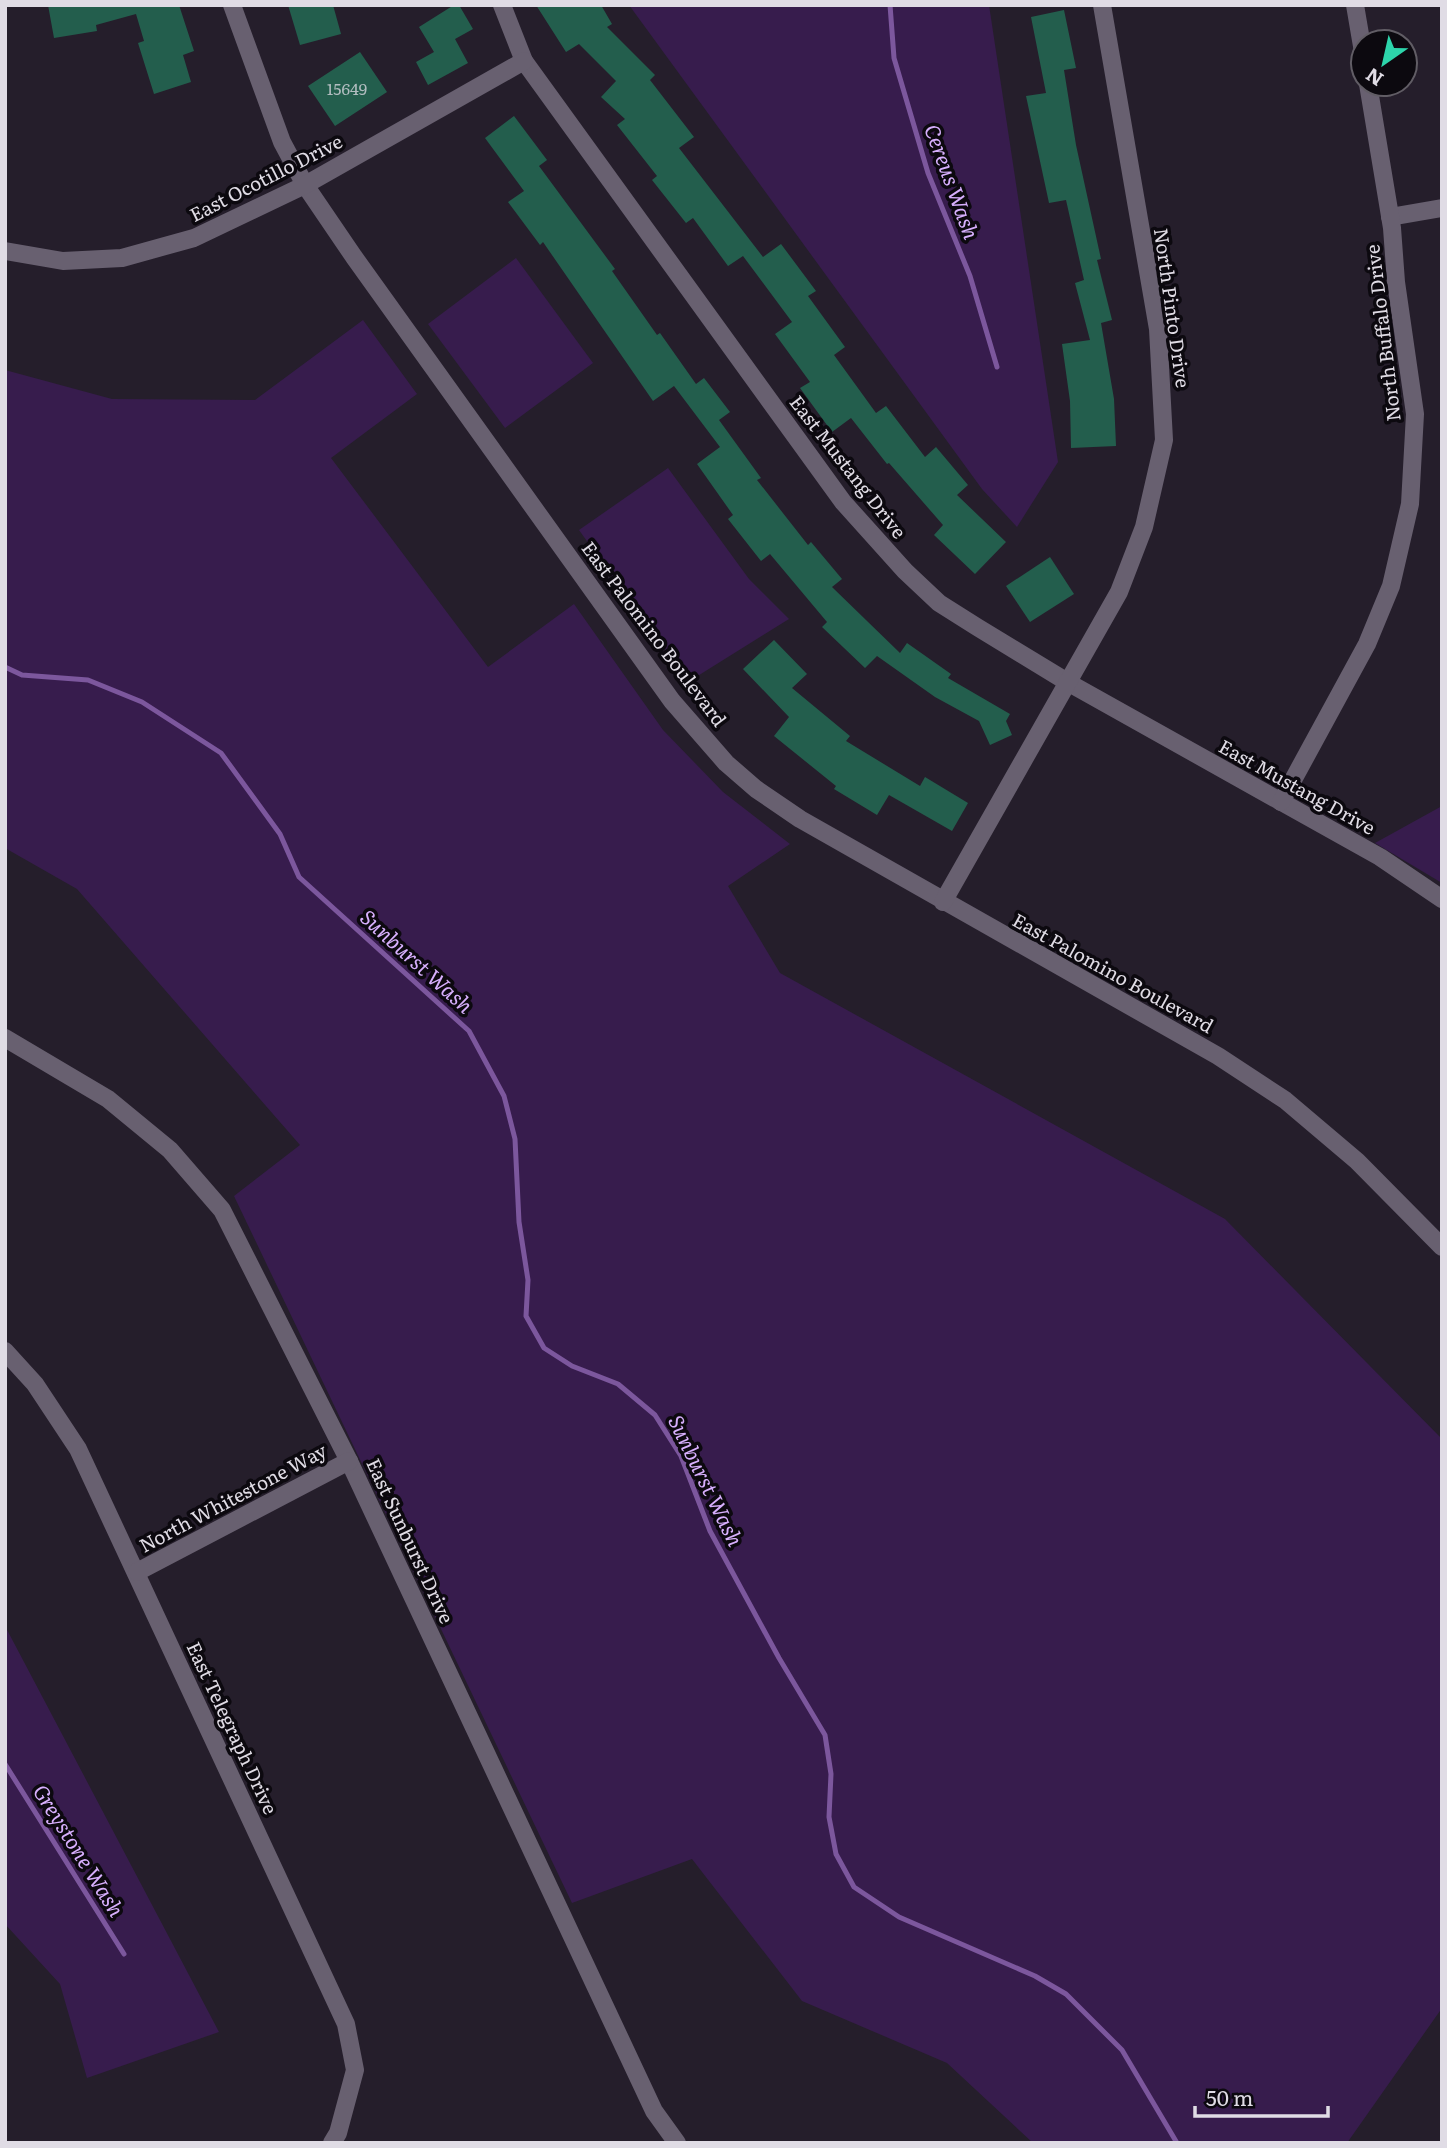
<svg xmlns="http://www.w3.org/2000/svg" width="1447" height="2148" viewBox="0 0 1447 2148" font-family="Literata,serif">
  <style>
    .green { fill: #371c4d }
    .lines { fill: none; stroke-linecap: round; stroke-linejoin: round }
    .stream { stroke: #7c579d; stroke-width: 5 }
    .building { fill: #235e4d }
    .minor { stroke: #686070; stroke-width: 18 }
    .labels { text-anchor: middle; stroke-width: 7; stroke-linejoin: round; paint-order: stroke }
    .number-label { font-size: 16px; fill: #b1bcbf }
    .street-label { font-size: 19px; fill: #e0dce5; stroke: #0c090f }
    .water-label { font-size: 21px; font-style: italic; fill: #d7affd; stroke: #0c090f }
  </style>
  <rect width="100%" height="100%" fill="#251e2b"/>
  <g class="green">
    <path d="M 629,5 L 989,5 L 1058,462 L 1017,527 L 982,489 Z"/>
    <path d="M 516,258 L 593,363 L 505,428 L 428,324 Z"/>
    <path d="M 363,320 L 417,394 L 331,458 L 488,667 L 574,604 L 663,730 L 723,792 L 790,844 L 728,886 L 780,973 L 1225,1219 L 1442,1439 L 1442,2008 L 1347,2143 L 1033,2143 L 947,2063 L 802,2001 L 692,1859 L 572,1903 L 234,1196 L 300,1145 L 77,889 L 5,848 L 5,370 L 112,399 L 255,400 Z"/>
    <path d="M 668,468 L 749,579 L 789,619 L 688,682 L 579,530 Z"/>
    <path d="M 1442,806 L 1442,883 L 1375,843 Z"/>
    <path d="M 5,1626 L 219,2032 L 87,2078 L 60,1984 L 5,1924 Z"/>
  </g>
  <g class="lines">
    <g class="stream">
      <path d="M 890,5 L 894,58 L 928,173 L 970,276 L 997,367"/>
      <path d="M 5,667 L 22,675 L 88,680 L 142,702 L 221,753 L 280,834 L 299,877 L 469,1031 L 504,1096 L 515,1139 L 519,1222 L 528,1280 L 526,1316 L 544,1348 L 572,1366 L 618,1384 L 655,1415 L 681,1456 L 710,1531 L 779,1658 L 825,1735 L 831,1774 L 829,1817 L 836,1854 L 854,1887 L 899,1917 L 1035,1976 L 1066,1994 L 1122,2050 L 1177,2143"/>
      <path d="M 5,1764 L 124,1954"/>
    </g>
  </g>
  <g class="building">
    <path d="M 48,5 L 179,5 L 194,51 L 183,55 L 191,82 L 154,94 L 138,43 L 144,41 L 136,14 L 96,25 L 97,31 L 54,38 Z"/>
    <path d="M 288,5 L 333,5 L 341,34 L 300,45 Z"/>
    <path d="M 454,5 L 459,5 L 473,29 L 455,39 L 468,63 L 428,85 L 416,62 L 434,52 L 419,27 Z"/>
    <path d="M 536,5 L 601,5 L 612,24 L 607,27 L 655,75 L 650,80 L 694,137 L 679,148 L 763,257 L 781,244 L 816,291 L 808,296 L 845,347 L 834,355 L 876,413 L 886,406 L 925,457 L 936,447 L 968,485 L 957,495 L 1006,542 L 975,574 L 934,535 L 943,525 L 889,463 L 887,464 L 851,418 L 832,432 L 800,388 L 810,382 L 775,334 L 792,322 L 743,256 L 728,266 L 693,218 L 686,223 L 652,180 L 657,176 L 617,125 L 625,119 L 601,97 L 616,81 L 579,44 L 566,52 Z"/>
    <path d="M 1064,10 L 1076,68 L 1064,70 L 1076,145 L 1101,259 L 1097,260 L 1112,320 L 1101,323 L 1114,399 L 1116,446 L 1071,448 L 1070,401 L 1062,344 L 1090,340 L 1075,283 L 1084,280 L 1066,200 L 1049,203 L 1026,96 L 1046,93 L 1031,17 Z"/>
    <path d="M 360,52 L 387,92 L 335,126 L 308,86 Z"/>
    <path d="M 514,116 L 547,160 L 539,166 L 615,269 L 612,271 L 657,335 L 660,333 L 696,384 L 704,378 L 730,412 L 719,420 L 761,478 L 757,480 L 808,545 L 811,542 L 842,579 L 832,587 L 900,653 L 907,643 L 951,674 L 948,678 L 1010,714 L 1006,721 L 1012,735 L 990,745 L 979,721 L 935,697 L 877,656 L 865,668 L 822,627 L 827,622 L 770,554 L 761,561 L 728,519 L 733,515 L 697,464 L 720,447 L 674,386 L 653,401 L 543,242 L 540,245 L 508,202 L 524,191 L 485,138 Z"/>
    <path d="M 1050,557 L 1074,594 L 1030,622 L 1006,586 Z"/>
    <path d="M 774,640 L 807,674 L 792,688 L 850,736 L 846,741 L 920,786 L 925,777 L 968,803 L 952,831 L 889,795 L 877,815 L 834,789 L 836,786 L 774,736 L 789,717 L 743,669 Z"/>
  </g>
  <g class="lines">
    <g class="minor">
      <path d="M 232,5 L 282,142 L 305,185 L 354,257 L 672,701 L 726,763 L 756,789 L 800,819 L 1218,1056 L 1285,1100 L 1357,1161 L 1442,1247"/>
      <path d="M 502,5 L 524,61 L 843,502 L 905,571 L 939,603 L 977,627 L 1069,683 L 1380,857 L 1442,899"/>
      <path d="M 1355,5 L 1363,52"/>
      <path d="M 1390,217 L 1442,208"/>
      <path d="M 5,251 L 63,261 L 122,258 L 194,238 L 305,185 L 524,61"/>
      <path d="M 1281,802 L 1367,644 L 1391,586 L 1410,504 L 1415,414 L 1396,282 L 1392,228 L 1368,84"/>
      <path d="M 943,902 L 1119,592 L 1144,527 L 1164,440 L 1158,329 L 1102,5"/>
      <path d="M 5,1038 L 108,1099 L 170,1150 L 222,1210 L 349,1461 L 654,2111 L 677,2143"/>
      <path d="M 5,1351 L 35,1384 L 78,1449 L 346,2024 L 355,2070 L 338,2133 L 332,2143"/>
      <path d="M 137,1572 L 349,1461"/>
    </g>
  </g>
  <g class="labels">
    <g class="number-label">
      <text x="347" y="95">15649</text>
    </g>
    <g class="street-label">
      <text transform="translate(266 178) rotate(-27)" y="7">East Ocotillo Drive</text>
      <text transform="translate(1172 308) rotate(82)" y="7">North Pinto Drive</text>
      <text transform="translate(1383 333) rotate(-97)" y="7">North Buffalo Drive</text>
      <text transform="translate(848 467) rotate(52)" y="7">East Mustang Drive</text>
      <text transform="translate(654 634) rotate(53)" y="7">East Palomino Boulevard</text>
      <text transform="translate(1297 787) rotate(29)" y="7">East Mustang Drive</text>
      <text transform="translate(1113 973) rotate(29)" y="7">East Palomino Boulevard</text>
      <text transform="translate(233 1498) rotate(-28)" y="7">North Whitestone Way</text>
      <text transform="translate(410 1541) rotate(65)" y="7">East Sunburst Drive</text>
      <text transform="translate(232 1728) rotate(65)" y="7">East Telegraph Drive</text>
    </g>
    <g class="water-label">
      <text transform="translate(951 182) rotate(70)" y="7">Cereus Wash</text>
      <text transform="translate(416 962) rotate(42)" y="7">Sunburst Wash</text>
      <text transform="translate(705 1481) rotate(64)" y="7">Sunburst Wash</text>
      <text transform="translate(78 1851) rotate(58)" y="7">Greystone Wash</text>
    </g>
  </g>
  <rect width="1447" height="2148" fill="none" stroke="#e0dce5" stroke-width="14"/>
  <g transform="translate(1384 63) rotate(214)"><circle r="33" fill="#0c090f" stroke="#615d65" stroke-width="2"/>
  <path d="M0-5L12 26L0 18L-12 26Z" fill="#2dd5ab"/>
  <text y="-10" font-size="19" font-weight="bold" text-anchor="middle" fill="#e0dce5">N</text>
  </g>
  <path d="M1195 2106v10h133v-10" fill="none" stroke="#e0dce5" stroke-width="3.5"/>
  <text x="1206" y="2106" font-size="21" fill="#e0dce5" stroke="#0c090f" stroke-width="5" paint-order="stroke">50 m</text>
</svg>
